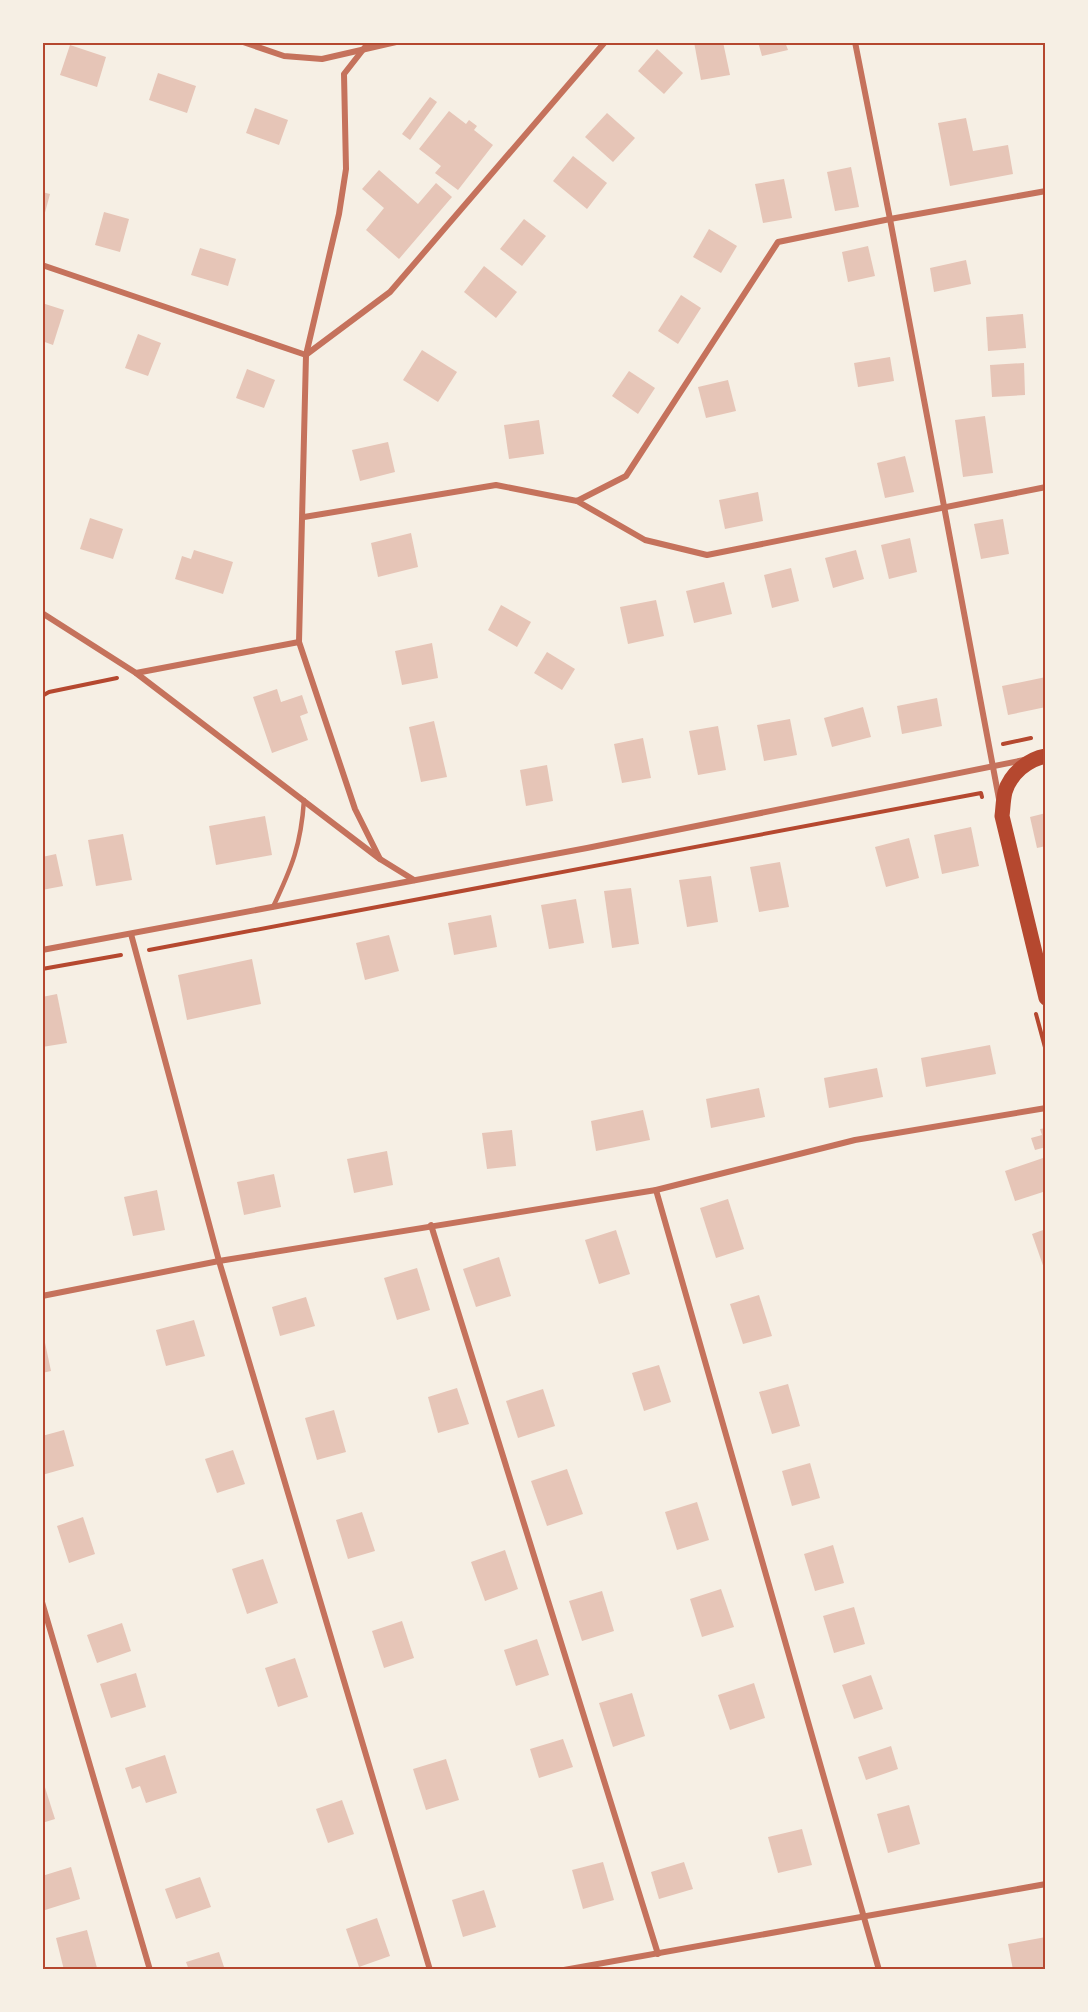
<svg xmlns="http://www.w3.org/2000/svg" width="1088" height="2012" viewBox="0 0 1088 2012" font-family="'Roboto Condensed',sans-serif">
  <style>
    .building { fill: #e6c5b7 }
    .lines { fill: none; stroke-linecap: round; stroke-linejoin: round }
    .path { stroke: #b5482f; stroke-width: 4 }
    .service { stroke: #c5725c; stroke-width: 4.5 }
    .minor { stroke: #c5725c; stroke-width: 6 }
    .primary { stroke: #b5482f; stroke-width: 15 }
    .neatline { fill: none; stroke: #b5482f; stroke-width: 2 }
  </style>
  <rect width="100%" height="100%" fill="#f6efe4"/>
  <g class="building">
    <path d="M 694,42 L 723,42 L 730,75 L 701,80 Z"/>
    <path d="M 758,42 L 785,42 L 788,50 L 762,56 Z"/>
    <path d="M 70,45 L 106,57 L 97,87 L 60,75 Z"/>
    <path d="M 657,49 L 683,73 L 664,94 L 638,71 Z"/>
    <path d="M 158,73 L 196,86 L 187,113 L 149,100 Z"/>
    <path d="M 430,97 L 437,102 L 410,140 L 402,134 Z"/>
    <path d="M 255,108 L 288,120 L 279,145 L 246,133 Z"/>
    <path d="M 449,111 L 466,124 L 469,120 L 477,126 L 474,130 L 493,145 L 458,190 L 435,173 L 441,166 L 419,149 Z"/>
    <path d="M 607,113 L 635,138 L 613,162 L 585,137 Z"/>
    <path d="M 966,118 L 973,151 L 1008,145 L 1013,174 L 950,186 L 938,123 Z"/>
    <path d="M 573,156 L 607,183 L 587,209 L 553,181 Z"/>
    <path d="M 851,167 L 859,207 L 835,211 L 827,172 Z"/>
    <path d="M 379,170 L 418,204 L 436,183 L 452,197 L 399,259 L 366,230 L 384,208 L 362,189 Z"/>
    <path d="M 784,179 L 792,218 L 763,223 L 755,184 Z"/>
    <path d="M 42,192 L 50,194 L 43,220 L 42,220 Z"/>
    <path d="M 104,212 L 129,219 L 120,252 L 95,245 Z"/>
    <path d="M 524,219 L 546,236 L 522,266 L 500,249 Z"/>
    <path d="M 709,229 L 737,246 L 721,273 L 693,257 Z"/>
    <path d="M 868,246 L 875,276 L 848,282 L 842,252 Z"/>
    <path d="M 200,248 L 236,259 L 228,286 L 191,275 Z"/>
    <path d="M 966,260 L 971,284 L 934,292 L 930,268 Z"/>
    <path d="M 484,266 L 517,292 L 496,318 L 464,292 Z"/>
    <path d="M 681,295 L 701,308 L 678,344 L 658,331 Z"/>
    <path d="M 42,303 L 64,310 L 53,345 L 42,341 Z"/>
    <path d="M 1023,314 L 1026,348 L 988,351 L 986,317 Z"/>
    <path d="M 138,334 L 161,343 L 148,376 L 125,368 Z"/>
    <path d="M 422,350 L 457,372 L 438,402 L 403,380 Z"/>
    <path d="M 890,357 L 894,381 L 858,387 L 854,363 Z"/>
    <path d="M 1024,363 L 1025,395 L 992,397 L 990,365 Z"/>
    <path d="M 247,369 L 275,380 L 264,408 L 236,398 Z"/>
    <path d="M 629,371 L 655,388 L 638,414 L 612,396 Z"/>
    <path d="M 728,380 L 736,411 L 706,418 L 698,387 Z"/>
    <path d="M 985,416 L 993,473 L 963,477 L 955,420 Z"/>
    <path d="M 539,420 L 544,454 L 509,459 L 504,425 Z"/>
    <path d="M 388,442 L 395,472 L 360,481 L 352,450 Z"/>
    <path d="M 905,456 L 914,492 L 885,498 L 877,463 Z"/>
    <path d="M 758,492 L 763,521 L 725,529 L 719,500 Z"/>
    <path d="M 90,518 L 123,529 L 113,559 L 80,549 Z"/>
    <path d="M 1003,519 L 1009,554 L 981,559 L 974,524 Z"/>
    <path d="M 411,533 L 418,567 L 378,577 L 371,543 Z"/>
    <path d="M 910,538 L 917,572 L 889,579 L 881,545 Z"/>
    <path d="M 194,550 L 233,562 L 223,594 L 175,579 L 182,556 L 191,559 Z"/>
    <path d="M 856,550 L 864,579 L 833,588 L 825,558 Z"/>
    <path d="M 791,568 L 799,601 L 772,608 L 764,575 Z"/>
    <path d="M 724,582 L 732,614 L 694,623 L 686,591 Z"/>
    <path d="M 656,600 L 664,636 L 628,644 L 620,607 Z"/>
    <path d="M 501,605 L 531,622 L 517,647 L 488,630 Z"/>
    <path d="M 432,643 L 438,678 L 402,685 L 395,651 Z"/>
    <path d="M 547,652 L 575,669 L 562,690 L 534,673 Z"/>
    <path d="M 1046,677 L 1046,707 L 1008,715 L 1002,686 Z"/>
    <path d="M 277,689 L 281,702 L 302,695 L 308,713 L 300,716 L 308,740 L 272,753 L 253,697 Z"/>
    <path d="M 937,698 L 942,726 L 902,734 L 897,706 Z"/>
    <path d="M 863,707 L 871,737 L 832,747 L 824,718 Z"/>
    <path d="M 790,719 L 797,755 L 764,761 L 757,725 Z"/>
    <path d="M 434,721 L 447,777 L 421,782 L 409,727 Z"/>
    <path d="M 718,726 L 726,770 L 698,775 L 689,731 Z"/>
    <path d="M 643,738 L 651,778 L 622,783 L 614,744 Z"/>
    <path d="M 547,765 L 553,801 L 526,806 L 520,770 Z"/>
    <path d="M 1046,813 L 1046,846 L 1037,848 L 1030,817 Z"/>
    <path d="M 265,816 L 272,855 L 216,865 L 209,826 Z"/>
    <path d="M 971,827 L 979,866 L 942,874 L 934,835 Z"/>
    <path d="M 123,834 L 132,880 L 96,886 L 88,840 Z"/>
    <path d="M 909,838 L 919,878 L 886,887 L 875,847 Z"/>
    <path d="M 56,854 L 63,886 L 42,890 L 42,857 Z"/>
    <path d="M 780,862 L 789,907 L 759,912 L 750,867 Z"/>
    <path d="M 711,876 L 718,922 L 687,927 L 679,880 Z"/>
    <path d="M 631,888 L 639,944 L 612,948 L 604,891 Z"/>
    <path d="M 576,899 L 584,943 L 549,949 L 541,905 Z"/>
    <path d="M 491,915 L 497,947 L 454,955 L 448,923 Z"/>
    <path d="M 389,935 L 399,971 L 365,980 L 356,943 Z"/>
    <path d="M 252,959 L 261,1004 L 187,1020 L 178,975 Z"/>
    <path d="M 57,994 L 67,1043 L 42,1047 L 42,997 Z"/>
    <path d="M 990,1045 L 996,1074 L 926,1087 L 921,1058 Z"/>
    <path d="M 877,1068 L 883,1097 L 829,1108 L 824,1078 Z"/>
    <path d="M 759,1088 L 765,1117 L 711,1128 L 706,1099 Z"/>
    <path d="M 643,1110 L 650,1140 L 596,1151 L 591,1121 Z"/>
    <path d="M 1046,1128 L 1046,1147 L 1035,1150 L 1031,1138 L 1042,1135 L 1040,1129 Z"/>
    <path d="M 512,1130 L 516,1166 L 487,1169 L 482,1133 Z"/>
    <path d="M 387,1151 L 393,1185 L 354,1193 L 347,1159 Z"/>
    <path d="M 1046,1157 L 1046,1191 L 1015,1201 L 1005,1171 Z"/>
    <path d="M 274,1174 L 281,1207 L 244,1215 L 237,1182 Z"/>
    <path d="M 157,1190 L 165,1230 L 133,1236 L 124,1197 Z"/>
    <path d="M 728,1199 L 744,1249 L 716,1258 L 700,1208 Z"/>
    <path d="M 1046,1229 L 1046,1274 L 1032,1234 Z"/>
    <path d="M 616,1230 L 630,1274 L 599,1284 L 585,1240 Z"/>
    <path d="M 499,1257 L 511,1296 L 476,1307 L 463,1269 Z"/>
    <path d="M 417,1268 L 430,1310 L 397,1320 L 384,1278 Z"/>
    <path d="M 759,1295 L 772,1336 L 743,1344 L 730,1304 Z"/>
    <path d="M 306,1297 L 315,1326 L 280,1336 L 272,1307 Z"/>
    <path d="M 194,1320 L 205,1356 L 166,1366 L 156,1330 Z"/>
    <path d="M 42,1338 L 44,1338 L 51,1371 L 42,1373 Z"/>
    <path d="M 659,1365 L 671,1402 L 644,1411 L 632,1373 Z"/>
    <path d="M 788,1384 L 800,1426 L 772,1434 L 759,1392 Z"/>
    <path d="M 457,1388 L 469,1424 L 438,1433 L 428,1397 Z"/>
    <path d="M 543,1389 L 555,1426 L 518,1438 L 506,1401 Z"/>
    <path d="M 334,1410 L 346,1452 L 317,1460 L 305,1418 Z"/>
    <path d="M 64,1430 L 74,1466 L 42,1475 L 42,1436 Z"/>
    <path d="M 233,1450 L 245,1484 L 217,1493 L 205,1459 Z"/>
    <path d="M 810,1463 L 820,1498 L 792,1506 L 782,1471 Z"/>
    <path d="M 567,1469 L 583,1514 L 547,1526 L 531,1481 Z"/>
    <path d="M 697,1502 L 709,1540 L 677,1550 L 665,1512 Z"/>
    <path d="M 362,1512 L 375,1551 L 348,1559 L 336,1520 Z"/>
    <path d="M 83,1517 L 95,1554 L 69,1563 L 57,1526 Z"/>
    <path d="M 833,1545 L 844,1583 L 815,1591 L 804,1554 Z"/>
    <path d="M 505,1550 L 518,1589 L 485,1601 L 471,1562 Z"/>
    <path d="M 263,1559 L 278,1603 L 247,1614 L 232,1569 Z"/>
    <path d="M 721,1589 L 734,1627 L 702,1637 L 690,1599 Z"/>
    <path d="M 602,1591 L 614,1631 L 582,1641 L 569,1601 Z"/>
    <path d="M 854,1607 L 865,1644 L 834,1653 L 823,1616 Z"/>
    <path d="M 402,1621 L 414,1658 L 384,1668 L 372,1631 Z"/>
    <path d="M 122,1623 L 131,1651 L 97,1663 L 87,1635 Z"/>
    <path d="M 537,1639 L 549,1675 L 516,1686 L 504,1650 Z"/>
    <path d="M 295,1658 L 308,1697 L 278,1707 L 265,1668 Z"/>
    <path d="M 136,1673 L 146,1707 L 111,1718 L 100,1684 Z"/>
    <path d="M 871,1675 L 883,1709 L 854,1719 L 842,1685 Z"/>
    <path d="M 754,1683 L 765,1718 L 730,1730 L 718,1695 Z"/>
    <path d="M 632,1693 L 645,1736 L 613,1747 L 599,1703 Z"/>
    <path d="M 563,1739 L 573,1767 L 539,1778 L 530,1749 Z"/>
    <path d="M 891,1746 L 898,1769 L 866,1780 L 858,1757 Z"/>
    <path d="M 165,1755 L 177,1793 L 146,1803 L 140,1786 L 132,1789 L 125,1768 Z"/>
    <path d="M 446,1759 L 459,1800 L 426,1810 L 413,1769 Z"/>
    <path d="M 42,1778 L 55,1819 L 42,1823 Z"/>
    <path d="M 342,1800 L 354,1834 L 328,1843 L 316,1809 Z"/>
    <path d="M 909,1805 L 920,1844 L 888,1853 L 877,1814 Z"/>
    <path d="M 802,1829 L 812,1865 L 778,1873 L 768,1837 Z"/>
    <path d="M 603,1862 L 614,1900 L 583,1909 L 572,1870 Z"/>
    <path d="M 684,1862 L 693,1889 L 659,1899 L 651,1872 Z"/>
    <path d="M 71,1867 L 80,1899 L 42,1911 L 42,1876 Z"/>
    <path d="M 200,1877 L 211,1907 L 176,1919 L 165,1889 Z"/>
    <path d="M 484,1890 L 496,1927 L 463,1937 L 452,1900 Z"/>
    <path d="M 377,1918 L 390,1956 L 359,1967 L 346,1929 Z"/>
    <path d="M 87,1930 L 97,1968 L 64,1970 L 56,1938 Z"/>
    <path d="M 1046,1937 L 1046,1970 L 1013,1970 L 1008,1944 Z"/>
    <path d="M 219,1952 L 225,1970 L 189,1970 L 186,1962 Z"/>
  </g>
  <g class="lines">
    <g class="path">
      <path d="M 42,696 L 49,692 L 117,678"/>
      <path d="M 1003,744 L 1031,738"/>
      <path d="M 149,950 L 981,793 L 982,797"/>
      <path d="M 42,969 L 121,955"/>
      <path d="M 1036,1014 L 1046,1051"/>
    </g>
    <path class="service" d="M 273,907 C 292,867 301,845 304,800"/>
    <g class="minor">
      <path d="M 243,42 L 284,56 L 322,59 L 396,42"/>
      <path d="M 369,42 L 344,74 L 346,169 L 339,214 L 306,355 L 299,642 L 355,809 L 380,859"/>
      <path d="M 855,42 L 890,219 L 999,799"/>
      <path d="M 42,265 L 306,355"/>
      <path d="M 307,354 L 390,292 L 605,42"/>
      <path d="M 577,501 L 645,540 L 707,555 L 1046,487"/>
      <path d="M 304,517 L 496,485 L 577,501 L 626,476 L 778,242 L 890,219 L 1046,191"/>
      <path d="M 42,613 L 136,673 L 380,859 L 414,880"/>
      <path d="M 136,673 L 299,642"/>
      <path d="M 131,934 L 219,1261 L 430,1970"/>
      <path d="M 42,950 L 587,848 L 1024,760"/>
      <path d="M 656,1190 L 879,1970"/>
      <path d="M 431,1225 L 658,1954"/>
      <path d="M 42,1296 L 219,1261 L 656,1190 L 855,1140 L 1046,1108"/>
      <path d="M 42,1602 L 150,1970"/>
      <path d="M 564,1970 L 1046,1884"/>
    </g>
    <path class="primary" d="M 1046,756 C 1028,759 1010,774 1005,792 C 1003,800 1003,809 1002,816 L 1046,998"/>
  </g>
  <rect width="1088" height="2012" fill="none" stroke="#f6efe4" stroke-width="87"/>
  <rect x="44" y="44" width="1000" height="1924" class="neatline"/>
</svg>
